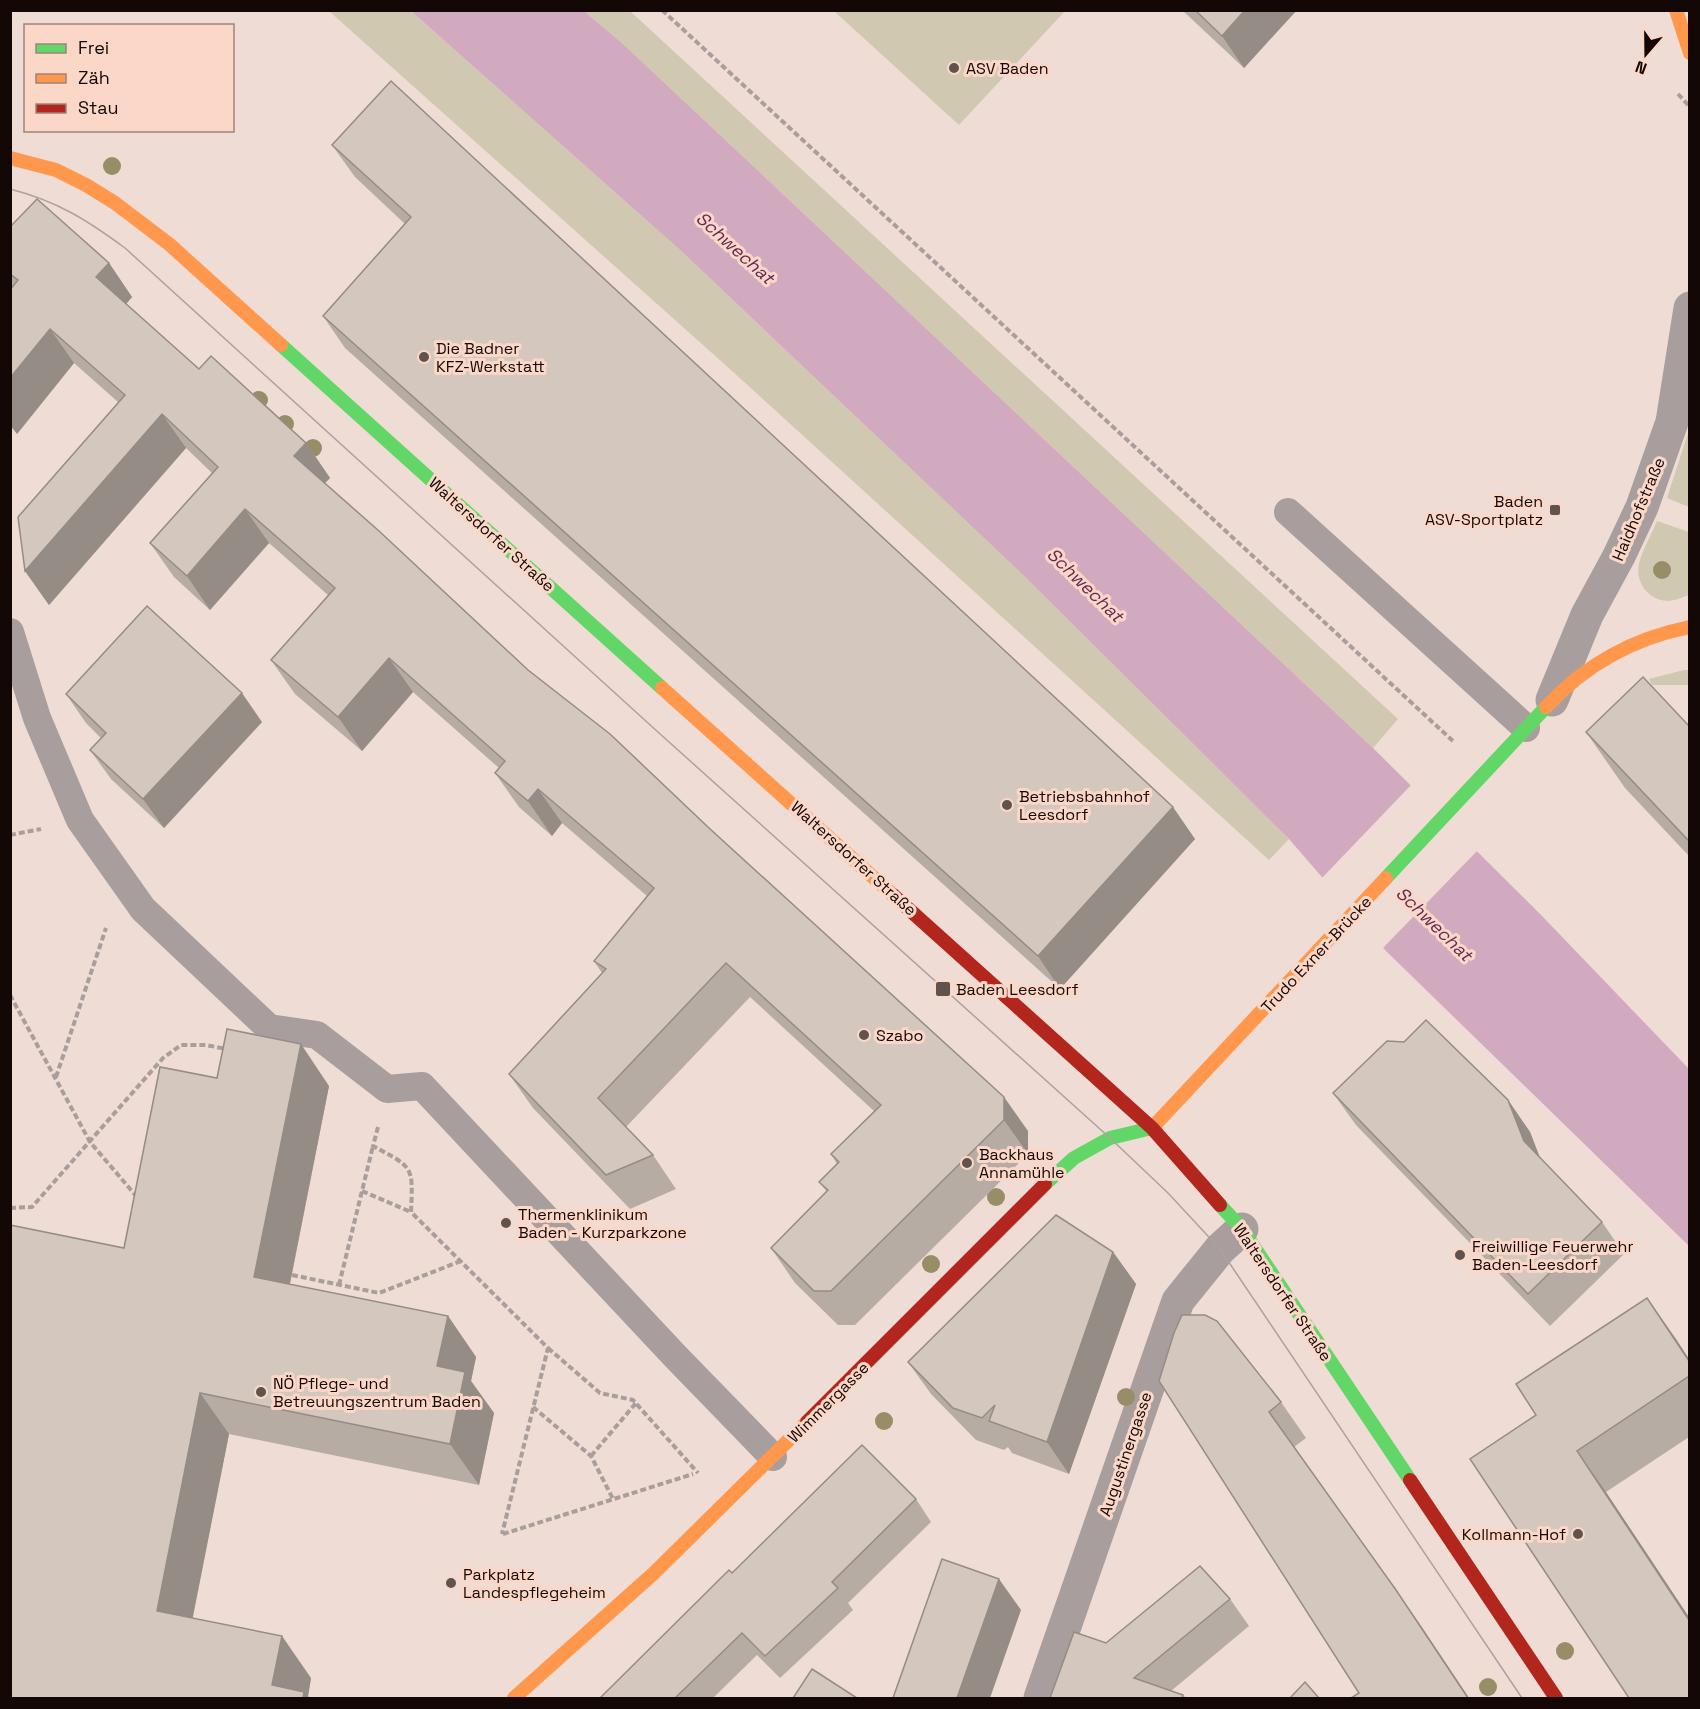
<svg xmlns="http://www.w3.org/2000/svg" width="1700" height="1709" viewBox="0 0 1700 1709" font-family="'Space Grotesk',sans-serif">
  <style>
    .green { fill: #d0c8b0 }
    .water { fill: #d2aac0 }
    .pier { fill: #efdcd4 }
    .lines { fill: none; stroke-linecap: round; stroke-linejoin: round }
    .path { stroke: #a99e9c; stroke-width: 4; stroke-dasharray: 6 3; stroke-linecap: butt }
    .lane { stroke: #a89e9e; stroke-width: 28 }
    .street { stroke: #a89e9e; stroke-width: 33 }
    .fast { stroke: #63d668; stroke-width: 14 }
    .slow { stroke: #ff974d; stroke-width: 14 }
    .jam { stroke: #b3261e; stroke-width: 14 }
    .tram { stroke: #aea19e; stroke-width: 1.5 }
    .tree { fill: #978e67 }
    .wall { fill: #b6aca3 }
    .shaded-wall { fill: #948c85 }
    .building { fill: #d4c8be; stroke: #948c85; stroke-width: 1.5 }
    .poi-dot { fill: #60524d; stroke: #fbd7c8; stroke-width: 2 }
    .labels { text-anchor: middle; stroke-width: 6; stroke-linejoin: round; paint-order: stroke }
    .poi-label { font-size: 16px; fill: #130805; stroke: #fbd7c8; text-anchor: start }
    .street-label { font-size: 16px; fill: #130805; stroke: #fbd7c8 }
    .water-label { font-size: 18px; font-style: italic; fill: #642a56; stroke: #fbd7c8 }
  </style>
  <rect width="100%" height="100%" fill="#efdcd4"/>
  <g class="green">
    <path d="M 329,11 L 411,11 L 679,249 L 1022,574 L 1289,839 L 1269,860 L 731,370 Z"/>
    <path d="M 584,11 L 630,11 L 1398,719 L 1373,748 L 623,44 Z"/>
    <path d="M 834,11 L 1065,11 L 959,125 Z"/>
    <path d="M 1689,430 L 1689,507 L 1667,498 Z"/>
    <path d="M 1657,521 L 1689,532 L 1689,595 C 1683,597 1674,601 1667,601 C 1648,600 1635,582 1639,564 C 1642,550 1652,534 1657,521 Z"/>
    <path d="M 1684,670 L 1689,670 L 1689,685 L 1652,685 L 1649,679 Z"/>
  </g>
  <path class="water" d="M 411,11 L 584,11 L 623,44 L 1373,748 L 1543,917 L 1689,1069 L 1689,1246 L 1386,951 L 1289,839 L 1022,574 L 679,249 Z"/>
  <path class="pier" d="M 1413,783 L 1479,849 L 1381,950 L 1320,880 Z"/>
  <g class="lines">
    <g class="path">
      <path d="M 662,10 L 1454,742"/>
      <path d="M 1678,94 L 1690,107"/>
      <path d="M 10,835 L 41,829"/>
      <path d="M 10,995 L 90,1142 L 137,1197"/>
      <path d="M 56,1077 L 106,928"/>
      <path d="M 378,1127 L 373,1146 C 414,1168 413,1166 411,1212 L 548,1348 L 502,1534"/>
      <path d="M 362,1191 L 411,1212"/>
      <path d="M 10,1208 L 32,1207 L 163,1058 L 181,1045 L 206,1045 L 226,1049"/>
      <path d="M 292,1275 L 379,1293 L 461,1261"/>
      <path d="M 339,1285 L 373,1146"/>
      <path d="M 548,1348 L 600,1393 L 633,1400 L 698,1473"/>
      <path d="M 533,1407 L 591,1456 L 613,1499"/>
      <path d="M 591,1456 L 636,1403"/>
      <path d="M 503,1534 L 693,1474"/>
    </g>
    <g class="lane">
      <path d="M 1288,512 L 1526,728"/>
      <path d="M 10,632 L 37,718 L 80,820 L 143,909 L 269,1028 L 317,1035 L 387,1089 L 422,1086 L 675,1356 L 773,1457"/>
    </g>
    <g class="street">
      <path d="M 1552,700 L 1587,615 L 1619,556 L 1642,507 L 1672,422 L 1690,308"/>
      <path d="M 1040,1698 L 1178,1301 L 1220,1249 L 1242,1229"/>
    </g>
    <g class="fast">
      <path d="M 281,345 L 662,688"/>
      <path d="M 1386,878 L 1546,707"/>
      <path d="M 1045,1184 L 1074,1158 L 1110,1138 L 1152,1128"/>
      <path d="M 1220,1205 L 1242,1229 L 1410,1480"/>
    </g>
    <g class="slow">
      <path d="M 1676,10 L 1690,53"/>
      <path d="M 10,158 L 56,170 L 86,185 L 115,203 L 169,244 L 281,345"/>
      <path d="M 662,688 L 893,895"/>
      <path d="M 1546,707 C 1585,665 1634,638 1690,627"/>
      <path d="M 1152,1128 L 1386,878"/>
      <path d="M 514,1698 L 654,1573 L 807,1422"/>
    </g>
    <g class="jam">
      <path d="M 893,895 L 1152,1128 L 1220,1205"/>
      <path d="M 807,1422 L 1045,1184"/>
      <path d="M 1410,1480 L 1556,1698"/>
    </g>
    <path class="tram" d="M 10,189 C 57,201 87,220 125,248 L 659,733 L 1110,1138 L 1168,1193 L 1220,1249 L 1522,1698"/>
  </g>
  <g class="tree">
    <circle cx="112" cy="166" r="9"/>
    <circle cx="259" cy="400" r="9"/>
    <circle cx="285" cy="424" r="9"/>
    <circle cx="313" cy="448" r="9"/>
    <circle cx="1662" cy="570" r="9"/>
    <circle cx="996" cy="1197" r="9"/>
    <circle cx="931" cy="1264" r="9"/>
    <circle cx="1126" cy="1397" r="9"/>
    <circle cx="884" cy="1421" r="9"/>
    <circle cx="1565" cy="1651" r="9"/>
    <circle cx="1488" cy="1687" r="9"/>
  </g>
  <g class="wall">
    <path d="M 1182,10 L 1297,10 L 1244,68 Z"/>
    <path d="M 332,145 L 1195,839 L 1060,989 L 345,348 L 323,316 L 405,224 L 355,177 Z"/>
    <path d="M 10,227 L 109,263 L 132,297 L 126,304 L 199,369 L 306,443 L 330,478 L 325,483 L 1028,1131 L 1028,1154 L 855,1325 L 838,1325 L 795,1283 L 771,1248 L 827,1192 L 819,1182 L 837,1164 L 831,1154 L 874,1111 L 750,997 L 626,1127 L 653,1155 L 676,1189 L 630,1209 L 533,1108 L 509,1074 L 602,973 L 594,961 L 647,896 L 562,823 L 552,836 L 519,807 L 495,773 L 499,768 L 413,692 L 362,751 L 295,694 L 271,660 L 328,595 L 269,543 L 210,610 L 174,577 L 150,543 L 212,473 L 186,448 L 49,605 L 25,571 L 118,402 L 74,363 L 17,434 L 12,288 L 10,286 Z"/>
    <path d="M 66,694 L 262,722 L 164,828 L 111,779 L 90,750 L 101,738 L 86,723 Z"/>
    <path d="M 1689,726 L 1689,856 L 1625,788 L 1586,732 Z"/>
    <path d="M 217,1078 L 329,1086 L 290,1284 L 448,1316 L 476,1357 L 471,1381 L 494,1413 L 479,1485 L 229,1434 L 192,1618 L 311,1678 L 308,1696 L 309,1698 L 10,1698 Z"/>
    <path d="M 1333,1093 L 1508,1100 L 1530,1132 L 1540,1159 L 1602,1222 L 1624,1254 L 1550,1326 L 1356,1125 Z"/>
    <path d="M 1113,1252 L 1136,1284 L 1069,1474 L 1012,1453 L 1008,1447 L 1004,1450 L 976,1440 L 931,1394 L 908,1362 Z"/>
    <path d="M 1647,1298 L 1689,1359 L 1689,1437 L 1606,1492 L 1536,1415 Z"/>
    <path d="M 1159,1381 L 1281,1402 L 1306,1438 L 1294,1447 L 1421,1626 L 1469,1698 L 1351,1698 L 1359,1693 Z"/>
    <path d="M 916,1499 L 931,1522 L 848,1603 L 853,1610 L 780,1678 L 757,1655 L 713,1698 L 600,1698 L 732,1573 Z"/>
    <path d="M 1230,1599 L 1249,1626 L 1171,1691 L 1183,1695 L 1186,1698 L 1050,1698 L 1106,1643 Z"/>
  </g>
  <g class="shaded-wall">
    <path d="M 1245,10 L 1297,10 L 1244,68 L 1222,36 Z"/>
    <path d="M 109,263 L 132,297 L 120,311 L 96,277 Z"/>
    <path d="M 50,329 L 74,363 L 17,434 L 10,425 L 10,378 Z"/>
    <path d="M 162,414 L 186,448 L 49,605 L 25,571 Z"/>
    <path d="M 306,443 L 330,478 L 318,490 L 294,456 Z"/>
    <path d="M 245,509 L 269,543 L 210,610 L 187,576 Z"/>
    <path d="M 389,658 L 413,692 L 362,751 L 338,717 Z"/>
    <path d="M 242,693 L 262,722 L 164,828 L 143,799 Z"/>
    <path d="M 538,789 L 562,823 L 552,836 L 528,801 Z"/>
    <path d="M 1173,807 L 1195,839 L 1060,989 L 1038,956 Z"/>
    <path d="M 301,1044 L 329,1086 L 283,1318 L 254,1277 Z"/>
    <path d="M 1004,1097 L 1028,1131 L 1028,1154 L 1004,1120 Z"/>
    <path d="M 1508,1100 L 1530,1132 L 1546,1173 L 1524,1141 Z"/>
    <path d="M 1113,1252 L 1136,1284 L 1069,1474 L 1047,1442 Z"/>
    <path d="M 1647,1298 L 1676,1339 L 1689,1359 L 1689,1361 Z"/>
    <path d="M 448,1316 L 476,1357 L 471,1381 L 494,1413 L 479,1485 L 450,1444 L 437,1366 Z"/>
    <path d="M 200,1393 L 229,1434 L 186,1652 L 157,1611 Z"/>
    <path d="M 1577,1451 L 1606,1492 L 1689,1617 L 1689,1620 Z"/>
    <path d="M 999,1579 L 1021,1610 L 990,1698 L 957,1698 Z"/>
    <path d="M 1396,1590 L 1421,1626 L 1469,1698 L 1468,1698 Z"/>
    <path d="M 282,1636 L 311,1678 L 308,1696 L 309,1698 L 282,1698 L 272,1685 Z"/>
  </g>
  <g class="building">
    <path d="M 1195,10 L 1245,10 L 1222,36 Z"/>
    <path d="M 391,81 L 1173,807 L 1038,956 L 323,316 L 411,217 L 332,145 Z"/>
    <path d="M 37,199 L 109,263 L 96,277 L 199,369 L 211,356 L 306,443 L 294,456 L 379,531 L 528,670 L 610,734 L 709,828 L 1004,1097 L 1004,1120 L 831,1291 L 814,1291 L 771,1248 L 828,1190 L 819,1182 L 839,1162 L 831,1154 L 881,1105 L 726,963 L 598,1098 L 653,1155 L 606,1175 L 509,1074 L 606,969 L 594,961 L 654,888 L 538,789 L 528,801 L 495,773 L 505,761 L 389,658 L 338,717 L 271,660 L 335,588 L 245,509 L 187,576 L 150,543 L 218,467 L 162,414 L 25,571 L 18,517 L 125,395 L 50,329 L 10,378 L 10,290 L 18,280 L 10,274 L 10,227 Z"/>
    <path d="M 147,606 L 242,693 L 143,799 L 90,750 L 106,733 L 66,694 Z"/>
    <path d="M 1643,677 L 1689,726 L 1689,841 L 1586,732 Z"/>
    <path d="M 1426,1020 L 1508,1100 L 1524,1141 L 1602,1222 L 1528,1294 L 1333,1093 L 1387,1041 L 1404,1042 Z"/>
    <path d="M 227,1029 L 301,1044 L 254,1277 L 448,1316 L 437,1366 L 465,1372 L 450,1444 L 200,1393 L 157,1611 L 282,1636 L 272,1685 L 304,1692 L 303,1698 L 10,1698 L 10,1225 L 124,1248 L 160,1067 L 217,1078 Z"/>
    <path d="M 1056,1215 L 1113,1252 L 1047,1442 L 989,1421 L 995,1405 L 982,1418 L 953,1408 L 908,1362 Z"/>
    <path d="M 1647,1298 L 1689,1361 L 1689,1376 L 1577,1451 L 1689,1620 L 1689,1698 L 1629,1698 L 1470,1459 L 1536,1415 L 1516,1384 Z"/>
    <path d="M 1182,1315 L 1205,1315 L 1217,1321 L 1281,1402 L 1269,1412 L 1396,1590 L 1468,1698 L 1351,1698 L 1359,1693 L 1159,1381 L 1174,1333 Z"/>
    <path d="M 862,1445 L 916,1499 L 832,1582 L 838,1588 L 765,1656 L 742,1633 L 675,1698 L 600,1698 L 729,1570 L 732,1573 Z"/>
    <path d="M 942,1559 L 999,1579 L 957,1698 L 893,1698 Z"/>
    <path d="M 1200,1566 L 1230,1599 L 1134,1678 L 1183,1695 L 1182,1698 L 1050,1698 L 1074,1632 L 1106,1643 Z"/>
    <path d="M 812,1669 L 857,1698 L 793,1698 Z"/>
    <path d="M 1305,1682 L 1319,1698 L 1290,1698 Z"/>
  </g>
  <g class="poi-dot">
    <circle cx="954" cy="68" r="6"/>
    <circle cx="424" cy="357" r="6"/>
    <rect x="1549" y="504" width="12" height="12" rx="3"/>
    <circle cx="1007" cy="805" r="6"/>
    <rect x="935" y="981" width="16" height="16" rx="3"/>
    <circle cx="864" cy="1035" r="6"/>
    <circle cx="967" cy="1163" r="6"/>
    <circle cx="506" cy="1223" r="6"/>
    <circle cx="1460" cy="1255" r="6"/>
    <circle cx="261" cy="1392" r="6"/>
    <circle cx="1578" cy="1534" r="6"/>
    <circle cx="451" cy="1583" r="6"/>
  </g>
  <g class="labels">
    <g class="poi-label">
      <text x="966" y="74">ASV Baden</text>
      <text x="436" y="354">Die Badner<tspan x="436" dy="18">KFZ-Werkstatt</tspan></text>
      <text x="1543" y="507" text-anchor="end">Baden<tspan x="1543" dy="18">ASV-Sportplatz</tspan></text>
      <text x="1019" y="802">Betriebsbahnhof<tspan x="1019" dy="18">Leesdorf</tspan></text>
      <text x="956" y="995">Baden Leesdorf</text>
      <text x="876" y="1041">Szabo</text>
      <text x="979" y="1160">Backhaus<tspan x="979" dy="18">Annamühle</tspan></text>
      <text x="518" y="1220">Thermenklinikum<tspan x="518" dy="18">Baden - Kurzparkzone</tspan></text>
      <text x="1472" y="1252">Freiwillige Feuerwehr<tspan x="1472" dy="18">Baden-Leesdorf</tspan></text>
      <text x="273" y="1389">NÖ Pflege- und<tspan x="273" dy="18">Betreuungszentrum Baden</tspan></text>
      <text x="1566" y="1540" text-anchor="end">Kollmann-Hof</text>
      <text x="463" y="1580">Parkplatz<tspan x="463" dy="18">Landespflegeheim</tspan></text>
    </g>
    <g class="street-label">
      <text transform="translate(1638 509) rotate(-67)" y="6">Haidhofstraße</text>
      <text transform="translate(492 534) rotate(42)" y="6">Waltersdorfer Straße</text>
      <text transform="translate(854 858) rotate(42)" y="6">Waltersdorfer Straße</text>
      <text transform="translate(1316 954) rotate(-47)" y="6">Trudo Exner-Brücke</text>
      <text transform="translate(1283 1292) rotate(56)" y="6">Waltersdorfer Straße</text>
      <text transform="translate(828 1402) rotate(-45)" y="6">Wimmergasse</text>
      <text transform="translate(1125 1454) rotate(-71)" y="6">Augustinergasse</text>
    </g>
    <g class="water-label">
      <text transform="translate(735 248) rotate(42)" y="6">Schwechat</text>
      <text transform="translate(1085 585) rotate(44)" y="6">Schwechat</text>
      <text transform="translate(1434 924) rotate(44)" y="6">Schwechat</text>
    </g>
  </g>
  <rect width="1700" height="1709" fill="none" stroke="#130805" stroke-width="24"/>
  <rect x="24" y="24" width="210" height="108" fill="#fbd7c8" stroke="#9e847a" stroke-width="1.5"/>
  <rect x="36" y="44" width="30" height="9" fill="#63d668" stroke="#9e847a" stroke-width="1.5"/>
  <text x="78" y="54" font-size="18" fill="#130805">Frei</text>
  <rect x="36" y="74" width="30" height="9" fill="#ff974d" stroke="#9e847a" stroke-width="1.5"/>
  <text x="78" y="84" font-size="18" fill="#130805">Zäh</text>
  <rect x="36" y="104" width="30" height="9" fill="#b3261e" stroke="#9e847a" stroke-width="1.5"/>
  <text x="78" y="114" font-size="18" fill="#130805">Stau</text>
  <g transform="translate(1646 54) rotate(200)" stroke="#fbd7c8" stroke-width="4.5" paint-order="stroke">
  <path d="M0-4.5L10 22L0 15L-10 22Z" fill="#130805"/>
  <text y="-9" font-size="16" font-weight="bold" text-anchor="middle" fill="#130805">N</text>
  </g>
</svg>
